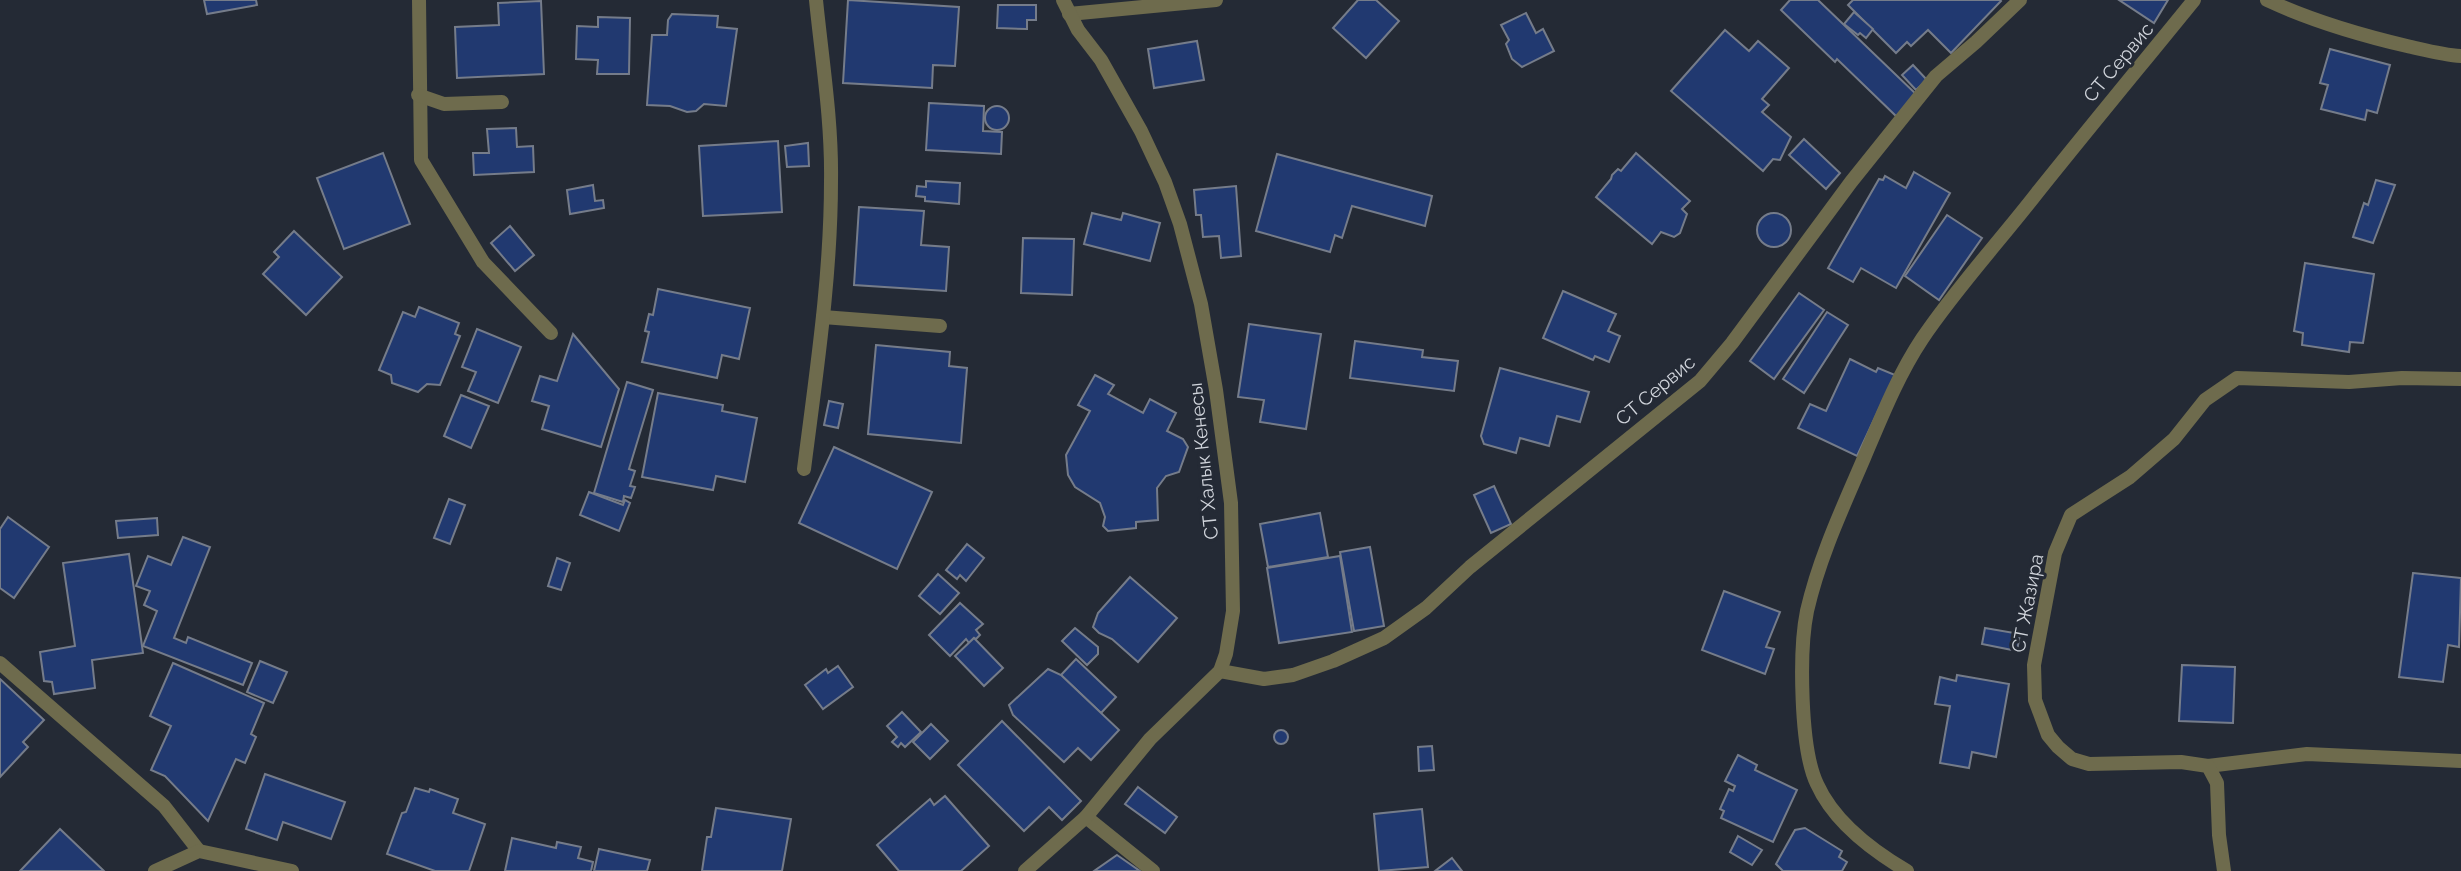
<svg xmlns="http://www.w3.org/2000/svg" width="2461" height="871" viewBox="0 0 2461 871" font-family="Raleway,sans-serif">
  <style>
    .building { fill: #213970; stroke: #757c8a; stroke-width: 2 }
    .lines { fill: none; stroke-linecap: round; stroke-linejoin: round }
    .street { stroke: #6e6b4d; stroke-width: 14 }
    .labels { text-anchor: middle; stroke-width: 6; stroke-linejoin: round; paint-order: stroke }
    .street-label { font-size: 19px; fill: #d0d4db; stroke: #242a35 }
  </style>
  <rect width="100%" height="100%" fill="#242a35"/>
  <g class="building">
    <path d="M 204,0 L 256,0 L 257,5 L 207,14 Z"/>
    <path d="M 848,0 L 959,7 L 955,66 L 933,65 L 932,88 L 843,83 Z"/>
    <path d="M 1358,0 L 1376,0 L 1399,21 L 1366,58 L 1333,28 Z"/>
    <path d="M 1790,0 L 1818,0 L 1918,96 L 1897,117 L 1837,59 L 1835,62 L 1781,10 Z"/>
    <path d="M 1853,0 L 2000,0 L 2001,1 L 1951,53 L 1928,30 L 1911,46 L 1907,42 L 1896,53 L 1848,5 Z"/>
    <path d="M 2119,0 L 2168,0 L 2154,23 Z"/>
    <path d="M 541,1 L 544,74 L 457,78 L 455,27 L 499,25 L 498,3 Z"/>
    <path d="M 998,5 L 1036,5 L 1036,20 L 1027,20 L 1027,29 L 997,28 Z"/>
    <path d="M 1854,12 L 1873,29 L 1866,38 L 1860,33 L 1858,35 L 1844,24 Z"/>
    <path d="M 1526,13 L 1536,33 L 1543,29 L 1554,51 L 1522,67 L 1512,59 L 1506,44 L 1509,40 L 1501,25 Z"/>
    <path d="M 672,14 L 718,16 L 717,27 L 737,29 L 726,106 L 704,104 L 696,111 L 687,112 L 670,106 L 647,105 L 652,35 L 667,35 L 668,20 Z"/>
    <path d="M 598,17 L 630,18 L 629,74 L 597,74 L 598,60 L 576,59 L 577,26 L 598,27 Z"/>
    <path d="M 1725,30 L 1749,51 L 1758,41 L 1789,68 L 1762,99 L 1769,105 L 1762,112 L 1791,137 L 1780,160 L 1773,159 L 1763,171 L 1671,91 Z"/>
    <path d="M 1197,41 L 1204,80 L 1154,88 L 1148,49 Z"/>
    <path d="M 2330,49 L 2390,65 L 2377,113 L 2367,110 L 2365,120 L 2321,109 L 2328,85 L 2320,83 Z"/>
    <path d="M 1913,65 L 1927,80 L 1916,90 L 1902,75 Z"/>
    <path d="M 929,103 L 984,106 L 983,131 L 1002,132 L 1001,154 L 926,150 Z"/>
    <circle cx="997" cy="118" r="12"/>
    <path d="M 516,128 L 517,147 L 533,146 L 534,172 L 474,175 L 473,153 L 489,153 L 487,129 Z"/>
    <path d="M 1804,139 L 1840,173 L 1826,189 L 1789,155 Z"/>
    <path d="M 778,141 L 782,212 L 703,216 L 699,146 Z"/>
    <path d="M 808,143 L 809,166 L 787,167 L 785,146 Z"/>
    <path d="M 383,153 L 410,224 L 344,249 L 317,178 Z"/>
    <path d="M 1636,153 L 1690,201 L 1682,209 L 1687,214 L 1680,233 L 1674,237 L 1661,232 L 1652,244 L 1596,197 L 1611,179 L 1612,175 L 1618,169 L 1621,171 Z"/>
    <path d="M 1277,154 L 1432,196 L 1425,226 L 1352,206 L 1342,238 L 1335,235 L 1330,252 L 1256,231 Z"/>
    <path d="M 1914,172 L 1950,193 L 1896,288 L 1861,268 L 1853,282 L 1828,268 L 1879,179 L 1883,180 L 1885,176 L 1906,188 Z"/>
    <path d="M 2376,180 L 2395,185 L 2373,243 L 2353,237 L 2364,203 L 2368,205 Z"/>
    <path d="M 926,181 L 960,183 L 959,204 L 925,201 L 925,197 L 916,196 L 917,186 L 926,187 Z"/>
    <path d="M 593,185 L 595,201 L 603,200 L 604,208 L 570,214 L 567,190 Z"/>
    <path d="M 1236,186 L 1241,256 L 1221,258 L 1219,236 L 1203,237 L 1201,215 L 1196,215 L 1194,190 Z"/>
    <path d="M 859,207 L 924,211 L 921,245 L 949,247 L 946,291 L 854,285 Z"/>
    <circle cx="1774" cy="230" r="17"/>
    <path d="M 1092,213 L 1121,220 L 1123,213 L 1160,223 L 1150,261 L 1084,244 Z"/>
    <path d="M 1947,215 L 1982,238 L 1939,300 L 1905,276 Z"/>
    <path d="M 510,226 L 534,255 L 515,271 L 491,243 Z"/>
    <path d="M 294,231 L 342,277 L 306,315 L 263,274 L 279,257 L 274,252 Z"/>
    <path d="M 1023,238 L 1074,239 L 1072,295 L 1021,293 Z"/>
    <path d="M 2305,263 L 2374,274 L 2363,343 L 2350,342 L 2349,352 L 2302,345 L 2303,333 L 2294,331 Z"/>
    <path d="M 658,289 L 750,308 L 739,359 L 722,355 L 717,378 L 642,362 L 649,332 L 645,331 L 649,314 L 653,315 Z"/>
    <path d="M 1563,291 L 1616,314 L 1608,331 L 1620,336 L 1609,362 L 1595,356 L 1593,360 L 1543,338 Z"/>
    <path d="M 1799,293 L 1824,310 L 1774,379 L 1750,361 Z"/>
    <path d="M 419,307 L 459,323 L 455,334 L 460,336 L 440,385 L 427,384 L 418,392 L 392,383 L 391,375 L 379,370 L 403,312 L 415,317 Z"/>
    <path d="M 1827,312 L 1848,325 L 1804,393 L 1783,379 Z"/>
    <path d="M 1249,324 L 1321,334 L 1306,429 L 1260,422 L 1264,400 L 1238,397 Z"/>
    <path d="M 477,329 L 521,347 L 498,403 L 468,391 L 476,372 L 462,367 Z"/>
    <path d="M 573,334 L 619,389 L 601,447 L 542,429 L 549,406 L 532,401 L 540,376 L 557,381 Z"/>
    <path d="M 1355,341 L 1423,350 L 1422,357 L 1458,361 L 1454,391 L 1350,378 Z"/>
    <path d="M 876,345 L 950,352 L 949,366 L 967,368 L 961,443 L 868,434 Z"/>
    <path d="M 1850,359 L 1876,372 L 1878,368 L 1895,375 L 1857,456 L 1798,428 L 1810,404 L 1826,411 Z"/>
    <path d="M 1500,368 L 1589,392 L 1580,422 L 1557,416 L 1549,446 L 1520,438 L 1516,453 L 1484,444 L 1481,436 Z"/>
    <path d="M 1095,375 L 1114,385 L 1108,394 L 1143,413 L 1150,399 L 1176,413 L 1167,431 L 1183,439 L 1188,447 L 1179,472 L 1166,476 L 1157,488 L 1158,520 L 1136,522 L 1136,528 L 1108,531 L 1103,526 L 1105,517 L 1100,503 L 1075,487 L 1068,475 L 1066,455 L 1090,411 L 1078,405 Z"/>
    <path d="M 627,382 L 653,390 L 629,469 L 635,471 L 630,486 L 635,487 L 631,498 L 624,496 L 623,502 L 594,493 Z"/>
    <path d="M 658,393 L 723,405 L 722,411 L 757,418 L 745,482 L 716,476 L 713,490 L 642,477 Z"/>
    <path d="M 461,395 L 489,406 L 471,448 L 444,436 Z"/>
    <path d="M 829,401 L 843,404 L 838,428 L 824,425 Z"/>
    <path d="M 834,447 L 932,492 L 897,569 L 799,523 Z"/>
    <path d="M 1494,486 L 1511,524 L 1491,533 L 1474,495 Z"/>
    <path d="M 589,492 L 623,505 L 625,500 L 630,503 L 619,531 L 580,515 Z"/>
    <path d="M 449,499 L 465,505 L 450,544 L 434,538 Z"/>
    <path d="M 1320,513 L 1328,557 L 1268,567 L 1260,524 Z"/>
    <path d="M 8,517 L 49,547 L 14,598 L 0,588 L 0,529 Z"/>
    <path d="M 157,518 L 158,535 L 118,538 L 116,521 Z"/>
    <path d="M 183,537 L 210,547 L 174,638 L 186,643 L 188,637 L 252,663 L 243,685 L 143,646 L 157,611 L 144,605 L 150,591 L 136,586 L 148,556 L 171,565 Z"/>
    <path d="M 967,544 L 984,558 L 966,581 L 960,575 L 957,579 L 946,570 Z"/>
    <path d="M 1370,547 L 1384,626 L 1354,631 L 1340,552 Z"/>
    <path d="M 129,554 L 143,653 L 92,660 L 95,688 L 54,694 L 52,682 L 44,681 L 40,652 L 75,646 L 63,563 Z"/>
    <path d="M 1340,556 L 1352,632 L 1279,643 L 1267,568 Z"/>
    <path d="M 557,558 L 570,563 L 561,590 L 548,586 Z"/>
    <path d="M 2413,573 L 2461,578 L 2459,647 L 2448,645 L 2443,682 L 2399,677 Z"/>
    <path d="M 938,574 L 959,593 L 940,614 L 919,596 Z"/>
    <path d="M 1130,577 L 1177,618 L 1138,662 L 1112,639 L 1099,633 L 1093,627 L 1098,613 Z"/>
    <path d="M 1724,591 L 1780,612 L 1766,647 L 1774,649 L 1765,674 L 1702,650 Z"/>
    <path d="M 960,603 L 983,624 L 976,630 L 980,635 L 976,639 L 974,638 L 969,643 L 966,639 L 950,656 L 929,635 Z"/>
    <path d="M 1075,628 L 1098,647 L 1098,654 L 1087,665 L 1062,641 Z"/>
    <path d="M 1985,628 L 2020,634 L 2017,651 L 1982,644 Z"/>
    <path d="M 974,638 L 1003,668 L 984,686 L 955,656 Z"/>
    <path d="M 1076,659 L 1116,697 L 1101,713 L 1061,675 Z"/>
    <path d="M 260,661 L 287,672 L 273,703 L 247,692 Z"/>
    <path d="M 173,663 L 264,703 L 251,734 L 256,737 L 245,763 L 236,759 L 208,821 L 165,776 L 151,770 L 171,726 L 150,716 Z"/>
    <path d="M 2182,665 L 2235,667 L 2233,723 L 2179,721 Z"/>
    <path d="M 838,666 L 853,687 L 823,709 L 805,685 L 826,669 L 828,673 Z"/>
    <path d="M 1048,669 L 1061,675 L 1119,730 L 1091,760 L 1078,748 L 1064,762 L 1013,715 L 1009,705 Z"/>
    <path d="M 1957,675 L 2009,684 L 1996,757 L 1972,752 L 1969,768 L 1940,763 L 1950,706 L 1935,704 L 1940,677 L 1956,681 Z"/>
    <path d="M 0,679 L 44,720 L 23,742 L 28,747 L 0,777 Z"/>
    <path d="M 902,712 L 921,732 L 905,747 L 901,743 L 898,747 L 892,742 L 897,737 L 887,726 Z"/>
    <path d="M 1002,721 L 1081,801 L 1062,820 L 1049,807 L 1024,831 L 958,765 Z"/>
    <path d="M 931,724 L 948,741 L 930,759 L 913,742 Z"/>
    <circle cx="1281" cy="737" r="7"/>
    <path d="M 1432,746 L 1434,770 L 1419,771 L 1418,747 Z"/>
    <path d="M 1738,755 L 1757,765 L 1755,770 L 1797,790 L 1773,842 L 1721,818 L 1724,811 L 1720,809 L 1729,789 L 1733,791 L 1735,786 L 1725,781 Z"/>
    <path d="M 265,774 L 345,802 L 331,839 L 283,822 L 277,840 L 246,829 Z"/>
    <path d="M 1138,787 L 1177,817 L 1165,833 L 1125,804 Z"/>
    <path d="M 415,788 L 429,792 L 430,789 L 458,799 L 453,813 L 485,824 L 469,871 L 435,871 L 387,854 L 402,813 L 406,812 Z"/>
    <path d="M 945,796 L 989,846 L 961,871 L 899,871 L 877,845 L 930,799 L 934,805 Z"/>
    <path d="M 716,808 L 791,819 L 782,871 L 702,871 L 707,837 L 711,837 Z"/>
    <path d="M 1422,809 L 1428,867 L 1379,871 L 1374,814 Z"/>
    <path d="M 1805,828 L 1842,851 L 1839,857 L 1847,862 L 1842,871 L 1783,871 L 1776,864 L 1795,830 Z"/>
    <path d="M 60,829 L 104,871 L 20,871 Z"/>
    <path d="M 1738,836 L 1762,850 L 1752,865 L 1730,852 Z"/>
    <path d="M 512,838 L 556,848 L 557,842 L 581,847 L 578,858 L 593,862 L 591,871 L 505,871 Z"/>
    <path d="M 599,849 L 650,860 L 647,871 L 594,871 Z"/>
    <path d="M 1117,855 L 1140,871 L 1094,871 Z"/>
    <path d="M 1452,858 L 1462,871 L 1435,871 Z"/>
  </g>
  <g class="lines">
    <g class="street">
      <path d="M 419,0 L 421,160 L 483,262 L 551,333"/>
      <path d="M 2267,0 C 2312,21 2360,35 2407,46 C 2425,50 2443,55 2461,56"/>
      <path d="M 1069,14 L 1216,0"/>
      <path d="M 418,95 L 444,104 L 502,102"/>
      <path d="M 823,317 L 940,326"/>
      <path d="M 804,469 C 816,374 831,278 831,181 C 832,121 822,60 816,0"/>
      <path d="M 0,663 L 164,806 L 199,851"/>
      <path d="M 1220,671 L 1264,679 L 1293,675 L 1333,661 L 1384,638 L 1426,608 L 1470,567 L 1700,381 L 1732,343 L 1851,182 L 1936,76 L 1976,42 L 2020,0"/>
      <path d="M 2208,766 L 2307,754 L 2461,761"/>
      <path d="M 1086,817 L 1153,871"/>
      <path d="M 155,871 L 199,851 L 292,871"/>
      <path d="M 1025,871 L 1086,817 L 1150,739 L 1220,671 L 1226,654 L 1233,611 L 1231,503 L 1216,390 L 1201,304 L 1180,224 L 1165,182 L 1141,131 L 1101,60 L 1078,30 L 1063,0"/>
      <path d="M 1907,871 C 1873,851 1834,822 1817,784 C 1800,749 1799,650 1807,611 C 1819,558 1843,507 1864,458 C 1881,418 1898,375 1922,339 C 1957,287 1999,242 2037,193 C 2089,128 2142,64 2194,0"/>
      <path d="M 2224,871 L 2219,835 L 2217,783 L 2208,766 L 2181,762 L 2089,764 L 2072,759 L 2058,747 L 2048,735 L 2035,700 L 2034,665 L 2055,553 L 2071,515 L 2130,477 L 2174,439 L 2205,400 L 2237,378 L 2349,382 L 2402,378 L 2461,379"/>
    </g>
  </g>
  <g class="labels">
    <g class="street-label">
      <text transform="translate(2118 62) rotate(-50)" y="7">СТ Сервис</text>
      <text transform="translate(1655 390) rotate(-40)" y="7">СТ Сервис</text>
      <text transform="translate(1203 461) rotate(-96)" y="7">СТ Халык Кенесы</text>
      <text transform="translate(2027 603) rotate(-79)" y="7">СТ Жазира</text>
    </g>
  </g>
</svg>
